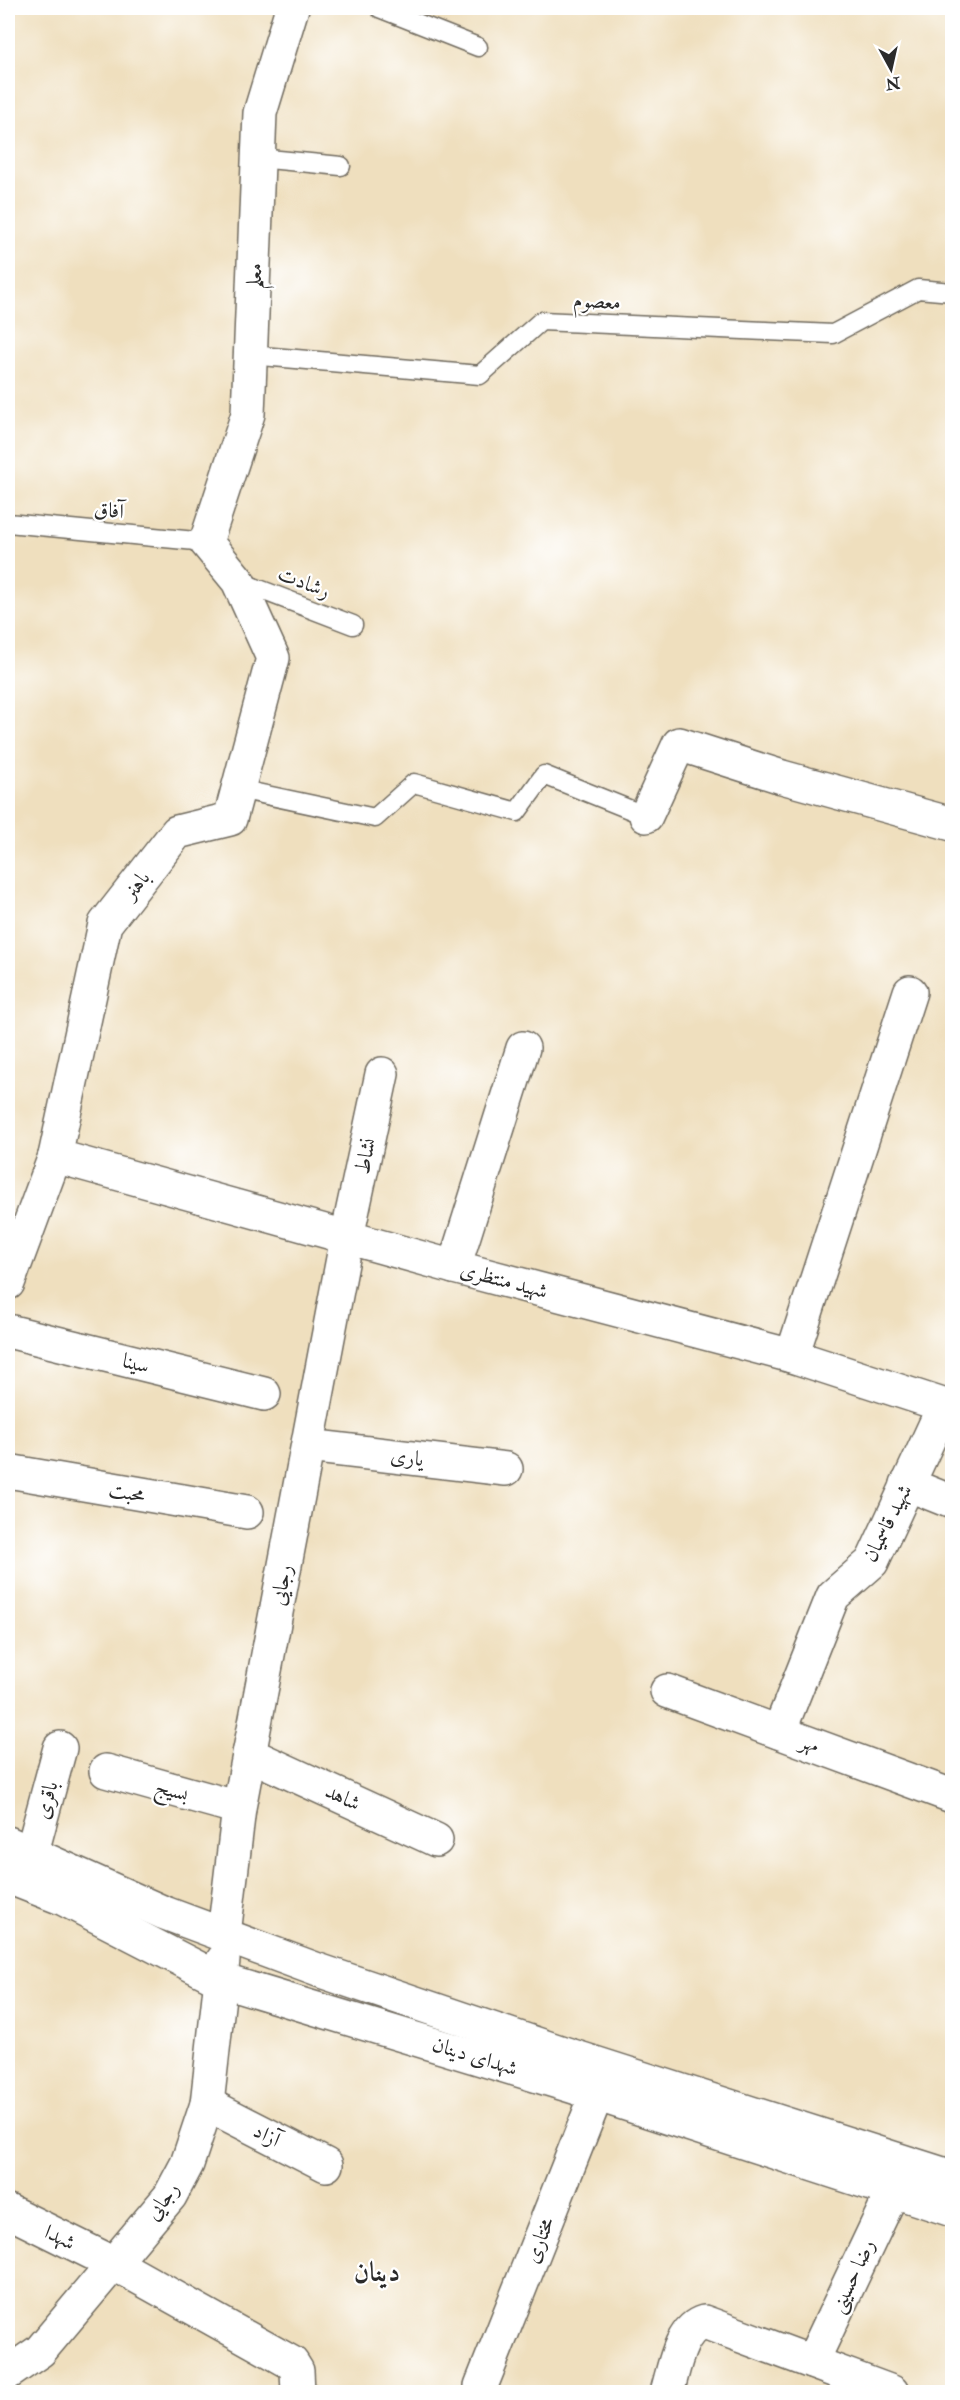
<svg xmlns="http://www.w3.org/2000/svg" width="960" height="2400" viewBox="0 0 960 2400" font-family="'IM FELL Double Pica',Amiri,serif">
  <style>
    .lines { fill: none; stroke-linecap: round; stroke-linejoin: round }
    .service-casing { stroke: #706a5e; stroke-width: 21 }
    .minor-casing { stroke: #706a5e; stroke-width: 36 }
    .tertiary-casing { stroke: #706a5e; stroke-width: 36 }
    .service { stroke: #fff; stroke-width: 18 }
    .minor { stroke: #fff; stroke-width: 33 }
    .tertiary { stroke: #fff; stroke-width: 33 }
    .labels { text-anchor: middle; stroke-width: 4.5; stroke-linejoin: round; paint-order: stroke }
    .street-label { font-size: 21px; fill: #2b2b2b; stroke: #fff }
    .district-label { font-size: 27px; font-weight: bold; fill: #2b2b2b; stroke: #fff }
  </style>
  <rect width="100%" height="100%" fill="#fff"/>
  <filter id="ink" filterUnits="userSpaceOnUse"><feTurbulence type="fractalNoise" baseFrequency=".0167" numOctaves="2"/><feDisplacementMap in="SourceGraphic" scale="12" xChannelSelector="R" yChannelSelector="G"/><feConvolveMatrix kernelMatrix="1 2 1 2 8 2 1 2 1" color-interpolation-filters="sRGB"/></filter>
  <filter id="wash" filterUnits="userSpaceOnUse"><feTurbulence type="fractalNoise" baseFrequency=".008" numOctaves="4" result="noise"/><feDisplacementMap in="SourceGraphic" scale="24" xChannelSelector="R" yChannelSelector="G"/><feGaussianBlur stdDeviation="1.35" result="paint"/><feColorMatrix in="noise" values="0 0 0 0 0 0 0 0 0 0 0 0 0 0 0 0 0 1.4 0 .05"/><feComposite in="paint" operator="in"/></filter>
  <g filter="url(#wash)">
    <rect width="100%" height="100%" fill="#efdfbe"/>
  </g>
  <g filter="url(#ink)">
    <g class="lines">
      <defs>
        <g id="service">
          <path d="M 379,8 L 478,47"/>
          <path d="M 258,158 L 341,166"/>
          <path d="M 250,355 L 480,375 L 541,321 L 833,334 L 918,289 L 952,292"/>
          <path d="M 8,523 L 206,542"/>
          <path d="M 238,581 L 353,625"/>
          <path d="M 238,789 L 375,818 L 414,783 L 517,812 L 544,775 L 646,816"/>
        </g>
        <g id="minor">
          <path d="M 646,816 L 679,744 L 782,777 L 952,824"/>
          <path d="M 55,1156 L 454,1267 L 792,1356 L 952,1408"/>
          <path d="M 454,1267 L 523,1048"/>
          <path d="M 8,1283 L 55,1156 L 105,924 L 177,832 L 230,819 L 273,658 L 238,581 L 206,542 L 248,414 L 260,113 L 292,8"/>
          <path d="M 8,1331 L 264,1394"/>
          <path d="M 792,1356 L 910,992"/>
          <path d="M 308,1446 L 506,1469"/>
          <path d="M 8,1471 L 247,1512"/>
          <path d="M 907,1484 L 952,1502"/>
          <path d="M 667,1691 L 952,1796"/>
          <path d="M 779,1732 L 833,1596 L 872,1562 L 944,1406"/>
          <path d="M 249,1754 L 436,1840"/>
          <path d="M 106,1771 L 239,1808"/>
          <path d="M 32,1852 L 60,1748"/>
          <path d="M 224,1934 L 239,1808 L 347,1237 L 382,1074"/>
          <path d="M 207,2104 L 326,2165"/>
          <path d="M 8,2211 L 113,2263 L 292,2363 L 297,2371 L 298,2392"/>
          <path d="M 812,2362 L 893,2191"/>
          <path d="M 481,2386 L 597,2094"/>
          <path d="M 667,2392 C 674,2370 679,2329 704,2322 L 892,2392"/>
        </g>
        <g id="tertiary">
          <path d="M 8,1843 L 162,1912 L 318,1970 L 560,2052 L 952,2177"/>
          <path d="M 8,1877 L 64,1899 L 221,1980 L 571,2086 L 952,2210"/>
          <path d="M 8,2373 L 40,2351 L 170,2196 L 187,2164 L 207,2104 L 223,1960"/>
        </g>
      </defs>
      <use href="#service" class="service-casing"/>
      <use href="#minor" class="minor-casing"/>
      <use href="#tertiary" class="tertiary-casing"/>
      <use href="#service" class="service"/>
      <use href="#minor" class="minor"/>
      <use href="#tertiary" class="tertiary"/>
    </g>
  </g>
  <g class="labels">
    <g class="street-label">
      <text transform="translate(254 276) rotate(-88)" y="7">معلم</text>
      <text transform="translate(597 301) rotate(3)" y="7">معصوم</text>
      <text transform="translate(109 510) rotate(5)" y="7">آفاق</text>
      <text transform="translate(304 582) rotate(21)" y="7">رشادت</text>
      <text transform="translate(136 885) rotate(-52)" y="7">باهنر</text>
      <text transform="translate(365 1156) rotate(-78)" y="7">نشاط</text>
      <text transform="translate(504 1280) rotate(15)" y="7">شهید منتظری</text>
      <text transform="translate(136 1363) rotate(14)" y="7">سینا</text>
      <text transform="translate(407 1457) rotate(7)" y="7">یاری</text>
      <text transform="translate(127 1492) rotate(10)" y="7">محبت</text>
      <text transform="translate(887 1523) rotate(-63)" y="7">شهید قاسمیان</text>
      <text transform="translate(281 1585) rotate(-79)" y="7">رجایی</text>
      <text transform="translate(810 1743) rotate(20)" y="7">مهر</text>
      <text transform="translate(172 1790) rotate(16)" y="7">بسیج</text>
      <text transform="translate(343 1797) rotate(25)" y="7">شاهد</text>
      <text transform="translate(46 1800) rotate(-75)" y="7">باقری</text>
      <text transform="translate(475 2056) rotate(17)" y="7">شهدای دینان</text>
      <text transform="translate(267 2135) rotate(27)" y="7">آزاد</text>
      <text transform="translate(162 2201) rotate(-54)" y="7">رجایی</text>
      <text transform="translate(60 2237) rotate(26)" y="7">شهدا</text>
      <text transform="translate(539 2240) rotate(-68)" y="7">مختاری</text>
      <text transform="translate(852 2276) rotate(-65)" y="7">رضا حسینی</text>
    </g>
    <g class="district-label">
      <text x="377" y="2281">دینان</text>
    </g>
  </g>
  <rect width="960" height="2400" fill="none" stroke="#fff" stroke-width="30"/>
  <g transform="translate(891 69) rotate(172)" stroke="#ffffff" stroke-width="4.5" paint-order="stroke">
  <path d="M0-4.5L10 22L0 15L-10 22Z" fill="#2b2b2b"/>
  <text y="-9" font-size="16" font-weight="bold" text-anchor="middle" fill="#2b2b2b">N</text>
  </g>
</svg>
